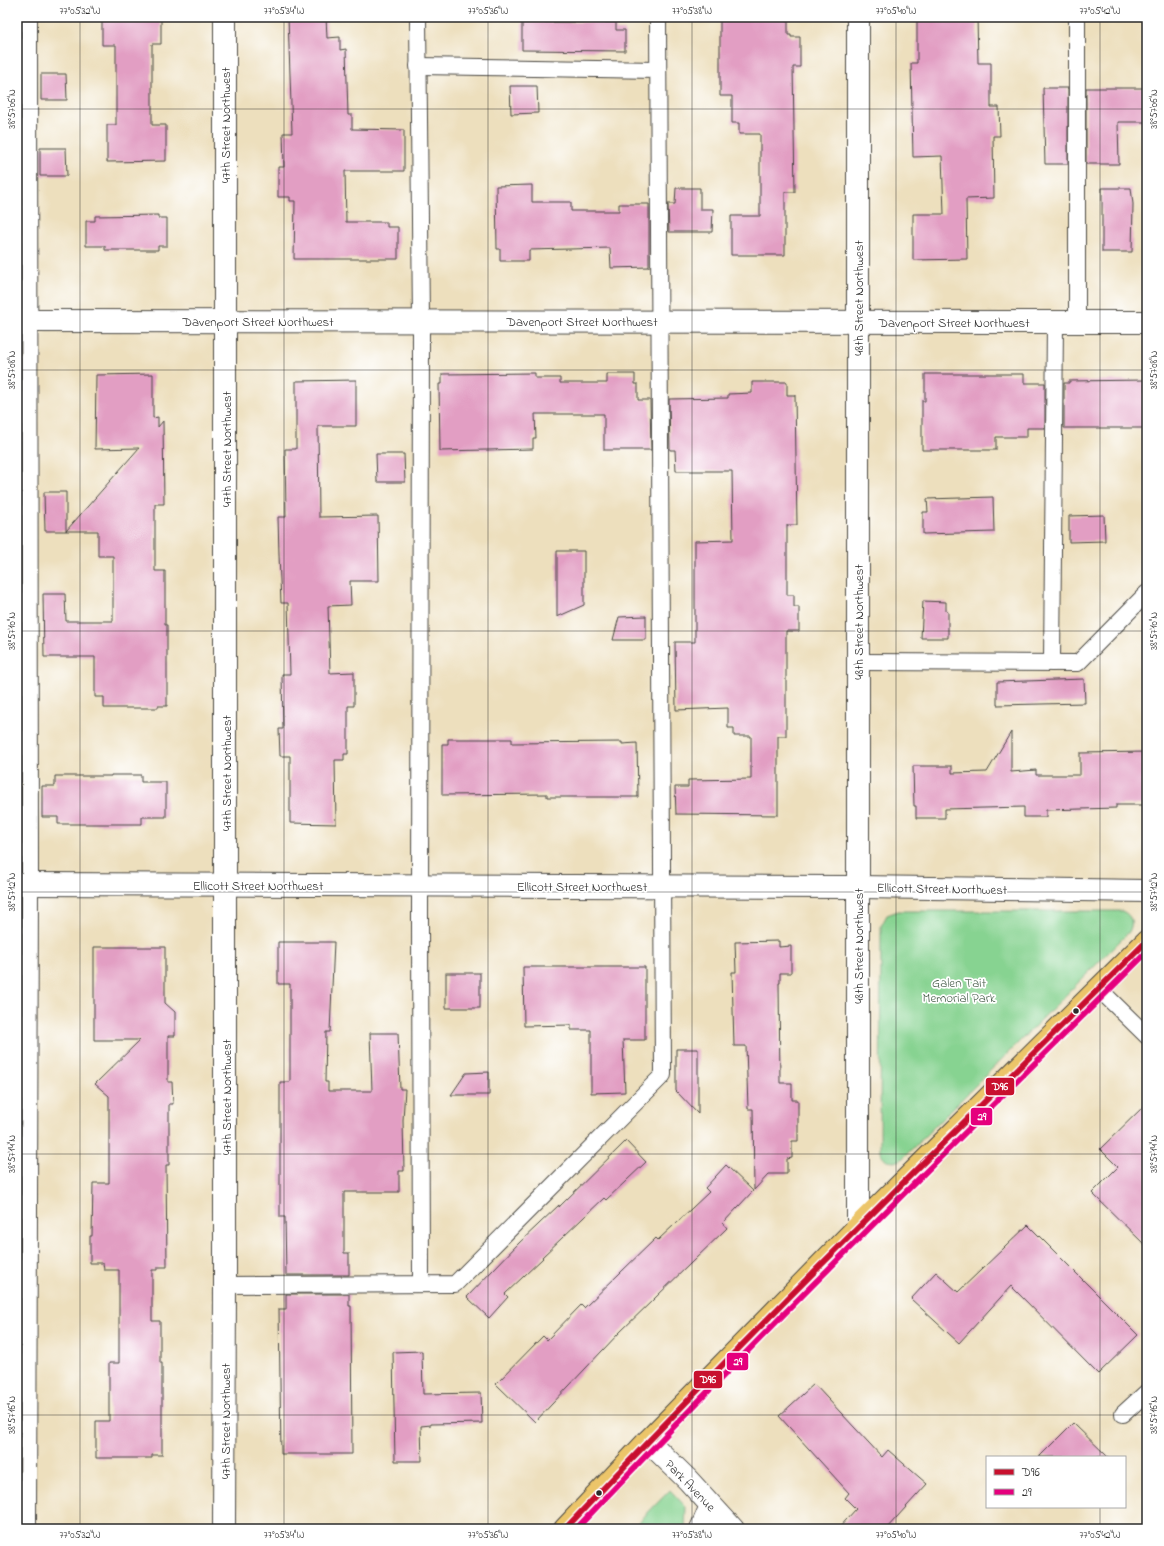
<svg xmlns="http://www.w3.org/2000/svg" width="1164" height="1546" viewBox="0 0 1164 1546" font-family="'Indie Flower',sans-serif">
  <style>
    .green { fill: #87d391; stroke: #597f5e }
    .building { fill: #e29ec3 }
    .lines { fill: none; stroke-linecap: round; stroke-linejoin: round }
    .lane-casing { stroke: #484641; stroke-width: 18 }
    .street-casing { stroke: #484641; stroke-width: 24 }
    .primary-casing { stroke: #484641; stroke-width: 24 }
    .lane { stroke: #fff; stroke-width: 16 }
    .street { stroke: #fff; stroke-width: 22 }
    .primary { stroke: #ecc569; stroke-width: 22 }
    .bus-1-casing { stroke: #fff; stroke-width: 9 }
    .bus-2-casing { stroke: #fff; stroke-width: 9 }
    .bus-1 { stroke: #c8102e; stroke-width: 6 }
    .bus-2 { stroke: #e5007d; stroke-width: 6 }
    .ticks { fill: none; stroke: #2b2b2b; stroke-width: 1; stroke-opacity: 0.45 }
    .bus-dot { fill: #2b2b2b; stroke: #fff; stroke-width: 1.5 }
    .labels { text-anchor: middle; stroke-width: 3.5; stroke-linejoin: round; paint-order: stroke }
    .street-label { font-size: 13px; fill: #2b2b2b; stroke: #fff }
    .park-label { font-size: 13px; fill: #475d4a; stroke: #fff }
    .line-badge { stroke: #fff; stroke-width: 1.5 }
    .badge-label { font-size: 11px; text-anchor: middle; font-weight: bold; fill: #fff }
    .neatline { fill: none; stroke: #2b2b2b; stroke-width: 1.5 }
    .ticks-label { font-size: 10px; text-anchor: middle; fill: #2b2b2b }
  </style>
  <rect width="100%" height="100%" fill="#fff"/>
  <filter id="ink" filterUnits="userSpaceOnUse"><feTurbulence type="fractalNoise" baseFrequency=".025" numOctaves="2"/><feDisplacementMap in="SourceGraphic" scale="8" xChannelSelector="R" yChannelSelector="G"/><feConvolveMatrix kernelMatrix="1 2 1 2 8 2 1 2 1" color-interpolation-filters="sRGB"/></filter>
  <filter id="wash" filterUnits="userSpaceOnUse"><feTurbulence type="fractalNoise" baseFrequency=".012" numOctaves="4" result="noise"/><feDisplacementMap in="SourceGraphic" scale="16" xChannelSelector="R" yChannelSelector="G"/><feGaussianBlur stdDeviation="0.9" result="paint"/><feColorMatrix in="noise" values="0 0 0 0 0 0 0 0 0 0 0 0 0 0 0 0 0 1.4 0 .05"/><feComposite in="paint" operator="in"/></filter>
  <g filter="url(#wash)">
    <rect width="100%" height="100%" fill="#eddfbd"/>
    <g class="green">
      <path d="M 898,911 L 1122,911 C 1131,915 1134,922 1129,932 L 902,1159 C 893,1165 884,1161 880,1151 L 881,926 L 887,915 Z"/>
      <path d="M 670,1490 L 686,1507 L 685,1529 L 632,1529 Z"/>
    </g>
    <g id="blocks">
      <g class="building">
        <path d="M 102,17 L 161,17 L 161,44 L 152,44 L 152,125 L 166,125 L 166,161 L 107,162 L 107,125 L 116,125 L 116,45 L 102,45 Z"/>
        <path d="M 288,17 L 326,17 L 327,38 L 340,37 L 340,50 L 346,49 L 348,115 L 352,115 L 352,129 L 404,130 L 404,171 L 345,171 L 346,222 L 387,222 L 387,227 L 398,227 L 398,259 L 294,259 L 295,201 L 290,201 L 290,197 L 278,197 L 278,167 L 284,167 L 283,133 L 292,133 Z"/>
        <path d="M 720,17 L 788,17 L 788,35 L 791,35 L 791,37 L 800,37 L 800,67 L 793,67 L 795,192 L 785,192 L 785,255 L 731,255 L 731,216 L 760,216 L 760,134 L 739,134 L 739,123 L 732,123 L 732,96 L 720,96 Z"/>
        <path d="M 917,17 L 977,17 L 978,63 L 991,63 L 991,107 L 999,107 L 1000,136 L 993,136 L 994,198 L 966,199 L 967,259 L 913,260 L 913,214 L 944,214 L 942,156 L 913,157 L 911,63 L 917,63 Z"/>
        <path d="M 522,22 L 616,22 L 616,30 L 625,30 L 625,51 L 522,50 Z"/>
        <path d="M 41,74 L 66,74 L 67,100 L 41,100 Z"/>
        <path d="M 510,86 L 537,86 L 538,113 L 511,114 Z"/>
        <path d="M 1043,88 L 1068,88 L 1068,164 L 1045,164 Z"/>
        <path d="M 1086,88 L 1147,88 L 1147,122 L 1118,122 L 1119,164 L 1086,164 Z"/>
        <path d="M 40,148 L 66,148 L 67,176 L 40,176 Z"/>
        <path d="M 532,185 L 532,202 L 571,202 L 571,211 L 619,211 L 619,204 L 649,204 L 649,267 L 611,268 L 610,248 L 529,250 L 529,261 L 500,261 L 500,249 L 497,249 L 496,186 Z"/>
        <path d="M 676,188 L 700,188 L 700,209 L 713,209 L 712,232 L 669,232 L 668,204 L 675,204 Z"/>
        <path d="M 1102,188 L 1131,188 L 1133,204 L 1132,252 L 1102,252 Z"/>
        <path d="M 158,215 L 158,218 L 167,218 L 167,246 L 158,246 L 158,250 L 105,250 L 105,246 L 86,246 L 86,221 L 95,221 L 95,216 Z"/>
        <path d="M 535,373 L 535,378 L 560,378 L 560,383 L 607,383 L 607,374 L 635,374 L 635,384 L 638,384 L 638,400 L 650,400 L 651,450 L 604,450 L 604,414 L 535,414 L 536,438 L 533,438 L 533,449 L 440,451 L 439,384 L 442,384 L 442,374 Z"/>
        <path d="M 153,374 L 153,418 L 158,417 L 158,427 L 163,421 L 164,504 L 155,504 L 155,571 L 165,571 L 165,625 L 167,625 L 167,706 L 158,706 L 158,708 L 104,708 L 104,697 L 95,697 L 95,657 L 44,657 L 43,594 L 65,594 L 66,621 L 113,621 L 113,556 L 98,556 L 98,531 L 66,531 L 139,448 L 95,449 L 96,375 Z"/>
        <path d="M 925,374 L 1024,374 L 1024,383 L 1045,383 L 1045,428 L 1027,428 L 1027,437 L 996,437 L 996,450 L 922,450 L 922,401 L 925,401 Z"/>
        <path d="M 356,380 L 356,426 L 318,426 L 319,517 L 378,516 L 379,581 L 350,581 L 351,605 L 328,606 L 330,673 L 354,672 L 354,706 L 348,706 L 348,754 L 344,754 L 344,760 L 335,760 L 336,824 L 290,823 L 290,756 L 280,756 L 279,729 L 283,729 L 282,674 L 290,674 L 288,603 L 281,603 L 279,555 L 278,517 L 286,517 L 285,449 L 296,449 L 296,381 Z"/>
        <path d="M 1145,380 L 1145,391 L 1147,391 L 1147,428 L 1064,428 L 1064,383 L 1069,383 L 1069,381 Z"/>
        <path d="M 752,382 L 787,382 L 787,395 L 795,395 L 797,525 L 787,525 L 787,595 L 794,595 L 794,607 L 799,607 L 799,631 L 786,631 L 786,736 L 778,736 L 778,815 L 676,814 L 675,787 L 688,787 L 688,780 L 751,779 L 751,736 L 734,736 L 734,728 L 728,728 L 728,708 L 676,710 L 675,642 L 695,642 L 695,541 L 733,540 L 732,471 L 676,471 L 675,450 L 670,450 L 669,399 L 728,398 L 728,394 L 752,393 Z"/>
        <path d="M 376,454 L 404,454 L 405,482 L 377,482 Z"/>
        <path d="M 44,492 L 66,492 L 66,531 L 45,531 Z"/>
        <path d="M 993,497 L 994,532 L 923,534 L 923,512 L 928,512 L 927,499 Z"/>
        <path d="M 1104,515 L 1105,541 L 1069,542 L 1069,516 Z"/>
        <path d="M 557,551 L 584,551 L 584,605 L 557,617 Z"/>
        <path d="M 923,601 L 946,602 L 946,611 L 948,611 L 948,638 L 921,638 Z"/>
        <path d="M 646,616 L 646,640 L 613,640 L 619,617 Z"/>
        <path d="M 1084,679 L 1085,703 L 997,705 L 997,682 Z"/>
        <path d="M 1011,732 L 1011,772 L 1036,770 L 1036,775 L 1080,775 L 1080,753 L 1147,752 L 1147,805 L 1116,805 L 1116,808 L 1046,810 L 1046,817 L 1024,817 L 1024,807 L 945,809 L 945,818 L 916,818 L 916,806 L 914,806 L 913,766 L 952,766 L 952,773 L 987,772 Z"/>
        <path d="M 448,739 L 512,739 L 512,743 L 622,742 L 622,744 L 637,743 L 638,797 L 547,797 L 547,794 L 442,795 L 442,744 L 448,744 Z"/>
        <path d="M 111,775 L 141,775 L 141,782 L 166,782 L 166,817 L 142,817 L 142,824 L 58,824 L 58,817 L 42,817 L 42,786 L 55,786 L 55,776 L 111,776 Z"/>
        <path d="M 779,941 L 779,947 L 791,946 L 791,973 L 780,973 L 780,983 L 779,983 L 780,1083 L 792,1083 L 792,1100 L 798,1100 L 798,1141 L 792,1141 L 792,1158 L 787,1159 L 787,1174 L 769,1174 L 754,1190 L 753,1109 L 748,1109 L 746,1046 L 734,1046 L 732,972 L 736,972 L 735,942 Z"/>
        <path d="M 278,942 L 334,942 L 330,1032 L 326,1032 L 325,1082 L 328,1082 L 328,1091 L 372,1091 L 370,1033 L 398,1033 L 400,1089 L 405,1089 L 403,1120 L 404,1171 L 399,1171 L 399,1192 L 344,1192 L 344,1253 L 349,1253 L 349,1275 L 286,1275 L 285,1217 L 280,1217 L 280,1082 L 290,1082 L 290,984 L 278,984 Z"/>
        <path d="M 94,947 L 165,947 L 165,1003 L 175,1012 L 175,1036 L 168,1036 L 168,1082 L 172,1082 L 173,1104 L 169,1104 L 169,1165 L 166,1165 L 167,1267 L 158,1267 L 158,1270 L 152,1270 L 152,1321 L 160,1321 L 160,1363 L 162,1363 L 162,1455 L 152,1455 L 152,1458 L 96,1458 L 96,1421 L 109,1421 L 109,1363 L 119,1363 L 119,1270 L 104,1270 L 103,1263 L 90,1263 L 90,1236 L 92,1236 L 93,1183 L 109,1183 L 109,1096 L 95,1084 L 140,1040 L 94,1040 Z"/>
        <path d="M 523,967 L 645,967 L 645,1040 L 623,1040 L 625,1092 L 591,1093 L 591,1030 L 571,1030 L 571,1025 L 524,1026 Z"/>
        <rect x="446" y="973" width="34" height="35"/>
        <path d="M 676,1049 L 698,1049 L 698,1114 L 676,1091 Z"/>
        <path d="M 489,1072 L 489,1095 L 451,1095 L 466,1073 Z"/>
        <path d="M 1147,1103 L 1147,1247 L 1092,1193 L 1118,1167 L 1100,1149 Z"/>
        <path d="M 626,1141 L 646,1162 L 606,1200 L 604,1198 L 542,1257 L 543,1258 L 505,1294 L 508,1297 L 489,1318 L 467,1297 L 519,1243 L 559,1205 L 559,1207 Z"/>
        <path d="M 726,1165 L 753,1191 L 723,1223 L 727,1228 L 619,1333 L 535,1422 L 496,1384 L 543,1336 L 547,1340 L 581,1305 L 584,1308 L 656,1238 L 658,1240 L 709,1192 L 705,1188 Z"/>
        <path d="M 1028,1225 L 1138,1335 L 1098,1374 L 1011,1286 L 959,1343 L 911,1299 L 936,1272 L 958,1292 Z"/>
        <path d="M 286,1294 L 349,1294 L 349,1306 L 351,1306 L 352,1454 L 281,1454 L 279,1309 L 286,1309 Z"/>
        <path d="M 422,1351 L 423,1394 L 481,1393 L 482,1423 L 431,1424 L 431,1425 L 421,1426 L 422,1461 L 395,1461 L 393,1352 Z"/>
        <path d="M 814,1384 L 882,1457 L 888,1450 L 927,1484 L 886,1529 L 838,1529 L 856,1509 L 845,1498 L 849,1493 L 779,1416 Z"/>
        <path d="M 1073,1423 L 1108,1457 L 1039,1457 Z"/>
      </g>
    </g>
  </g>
  <g filter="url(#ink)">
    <use href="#blocks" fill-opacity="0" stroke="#484641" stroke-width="1"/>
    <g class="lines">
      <defs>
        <g id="lane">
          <path d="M 418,17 L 421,321 L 420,920 L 421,1284"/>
          <path d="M 418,66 L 658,70"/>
          <path d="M 1077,322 L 1077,17"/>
          <path d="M 858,662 L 1078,663 L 1147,593"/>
          <path d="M 1052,663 L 1055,322"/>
          <path d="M 1099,989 L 1147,1036"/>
          <path d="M 225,1285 L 455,1284 L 663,1075 L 658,17"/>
          <path d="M 1123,1414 L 1147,1392"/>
          <path d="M 28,1529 L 30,884 L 29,17"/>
        </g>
        <g id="street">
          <path d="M 17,321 L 1147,322"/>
          <path d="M 17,884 L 858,887 L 1147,891"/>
          <path d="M 858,1227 L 858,17"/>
          <path d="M 648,1441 L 687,1479 L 733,1529"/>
          <path d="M 224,1529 L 225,1285 L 225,17"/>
          <path d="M 701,1529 L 711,1506"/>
        </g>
        <path id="primary" d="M 565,1529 L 648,1441 L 858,1227 L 1147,941"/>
      </defs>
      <use href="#lane" class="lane-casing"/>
      <use href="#street" class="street-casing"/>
      <use href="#primary" class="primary-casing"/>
      <use href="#lane" class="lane"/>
      <use href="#street" class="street"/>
      <use href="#primary" class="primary"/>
      <defs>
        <path id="bus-1" d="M 565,1529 C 754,1328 951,1135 1147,941"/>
        <path id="bus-2" d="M 576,1529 C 762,1332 955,1143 1147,952"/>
      </defs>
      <use href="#bus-1" class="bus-1-casing"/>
      <use href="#bus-2" class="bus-2-casing"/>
      <use href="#bus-1" class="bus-1"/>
      <use href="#bus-2" class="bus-2"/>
    </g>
  </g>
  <path class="ticks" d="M 80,17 L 80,1529M 284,17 L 284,1529M 488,17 L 488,1529M 692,17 L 692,1529M 896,17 L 896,1529M 1100,17 L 1100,1457M 17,109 L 1147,109M 17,370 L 1147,370M 17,631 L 1147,631M 17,892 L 1147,892M 17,1154 L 1147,1154M 17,1415 L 1147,1415M 1100,1507 L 1100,1529"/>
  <g class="bus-dot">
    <circle cx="1076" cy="1011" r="3.5"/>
    <circle cx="599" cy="1493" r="3.5"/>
  </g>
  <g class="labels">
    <g class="street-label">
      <text transform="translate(225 125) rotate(-90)" y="5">47th Street Northwest</text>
      <text transform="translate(858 298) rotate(-90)" y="5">48th Street Northwest</text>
      <text x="258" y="326">Davenport Street Northwest</text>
      <text x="582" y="326">Davenport Street Northwest</text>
      <text x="954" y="327">Davenport Street Northwest</text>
      <text transform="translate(226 449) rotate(-90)" y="5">47th Street Northwest</text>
      <text transform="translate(858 622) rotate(-90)" y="5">48th Street Northwest</text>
      <text transform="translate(226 773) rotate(-90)" y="5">47th Street Northwest</text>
      <text x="258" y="890">Ellicott Street Northwest</text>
      <text x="582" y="891">Ellicott Street Northwest</text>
      <text transform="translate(942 888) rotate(1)" y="5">Ellicott Street Northwest</text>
      <text transform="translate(858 946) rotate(-90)" y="5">48th Street Northwest</text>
      <text transform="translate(226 1097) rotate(-90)" y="5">47th Street Northwest</text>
      <text transform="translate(225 1421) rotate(-90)" y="5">47th Street Northwest</text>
      <text transform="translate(691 1485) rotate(46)" y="5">Park Avenue</text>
    </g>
    <g class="park-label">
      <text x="959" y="987">Galen Tait<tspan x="959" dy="15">Memorial Park</tspan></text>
    </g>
  </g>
  <g class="line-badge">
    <rect x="985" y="1077" width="30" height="19" rx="4" fill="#c8102e"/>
    <rect x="970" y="1107" width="23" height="19" rx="4" fill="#e5007d"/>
    <rect x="726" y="1352" width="23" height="19" rx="4" fill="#e5007d"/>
    <rect x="693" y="1370" width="30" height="19" rx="4" fill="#c8102e"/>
  </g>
  <g class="badge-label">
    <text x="1000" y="1090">D96</text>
    <text x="982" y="1120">29</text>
    <text x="738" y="1365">29</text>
    <text x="708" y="1383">D96</text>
  </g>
  <rect width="1164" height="1546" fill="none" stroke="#fff" stroke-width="44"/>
  <rect x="986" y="1456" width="140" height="52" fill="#ffffff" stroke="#aaaaaa"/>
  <rect x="994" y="1469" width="20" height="6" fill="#c8102e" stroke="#aaaaaa"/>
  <text x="1022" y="1476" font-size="12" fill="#2b2b2b">D96</text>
  <rect x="994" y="1489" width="20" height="6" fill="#e5007d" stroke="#aaaaaa"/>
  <text x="1022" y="1496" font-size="12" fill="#2b2b2b">29</text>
  <rect x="22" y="22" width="1120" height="1502" class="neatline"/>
  <g class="ticks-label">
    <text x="80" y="14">77°05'32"W</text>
    <text x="284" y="14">77°05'34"W</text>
    <text x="488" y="14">77°05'36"W</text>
    <text x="692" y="14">77°05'38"W</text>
    <text x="896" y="14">77°05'40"W</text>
    <text x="1100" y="14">77°05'42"W</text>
    <text transform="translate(1153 109) rotate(-90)" y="4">38°57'06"N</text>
    <text transform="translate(11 109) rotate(-90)" y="4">38°57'06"N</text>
    <text transform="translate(1153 370) rotate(-90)" y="4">38°57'08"N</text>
    <text transform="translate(11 370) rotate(-90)" y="4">38°57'08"N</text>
    <text transform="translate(1153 631) rotate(-90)" y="4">38°57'10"N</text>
    <text transform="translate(11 631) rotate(-90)" y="4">38°57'10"N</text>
    <text transform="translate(1153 892) rotate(-90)" y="4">38°57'12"N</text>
    <text transform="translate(11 892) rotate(-90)" y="4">38°57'12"N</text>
    <text transform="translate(1153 1154) rotate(-90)" y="4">38°57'14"N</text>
    <text transform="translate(11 1154) rotate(-90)" y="4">38°57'14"N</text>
    <text transform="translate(11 1415) rotate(-90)" y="4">38°57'16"N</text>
    <text transform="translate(1153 1415) rotate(-90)" y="4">38°57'16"N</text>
    <text x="80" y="1538">77°05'32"W</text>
    <text x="284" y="1538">77°05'34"W</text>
    <text x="488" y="1538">77°05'36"W</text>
    <text x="692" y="1538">77°05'38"W</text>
    <text x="896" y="1538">77°05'40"W</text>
    <text x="1100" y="1538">77°05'42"W</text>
  </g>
</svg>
